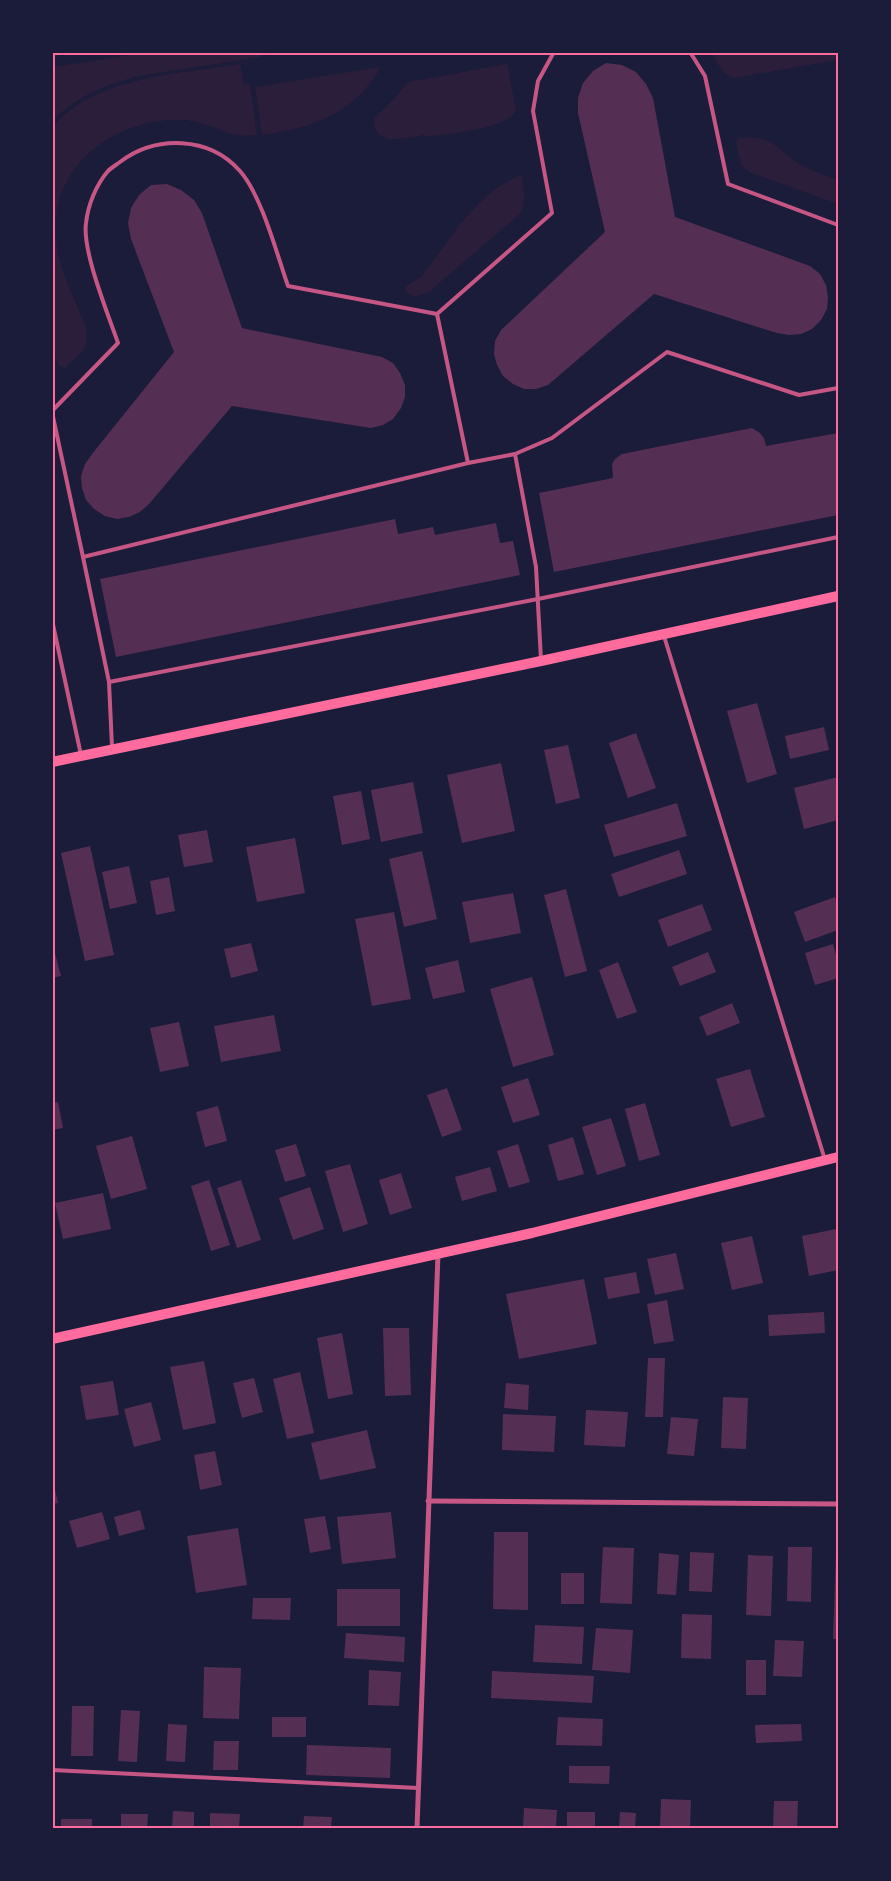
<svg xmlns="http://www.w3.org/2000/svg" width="891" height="1881" viewBox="0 0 891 1881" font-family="'IBM Plex Sans',sans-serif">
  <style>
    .green { fill: #2a1e3b }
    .building { fill: #542f53 }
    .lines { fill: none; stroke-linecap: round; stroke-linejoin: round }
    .service { stroke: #c65784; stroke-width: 4 }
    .minor { stroke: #c65784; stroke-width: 5 }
    .secondary { stroke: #ff6b9d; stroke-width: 10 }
    .neatline { fill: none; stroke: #ff6b9d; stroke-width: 2 }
  </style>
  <rect width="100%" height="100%" fill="#1b1b3a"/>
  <g class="green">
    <path d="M 148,52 L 260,52 L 261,57 L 139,76 C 106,84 78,96 53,120 L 53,67 Z"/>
    <path d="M 713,53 L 838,53 L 838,60 L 734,78 C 721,73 718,65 713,53 Z"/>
    <path d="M 240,64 L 244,85 L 250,84 L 257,135 C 248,136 240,136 231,134 C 225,132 219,129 213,127 C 200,122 186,119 172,120 C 102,123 42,178 58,252 C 63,278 76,302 86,327 C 90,349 80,353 65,368 L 59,366 L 52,351 L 53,127 C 96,76 178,74 240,64 Z"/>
    <path d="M 507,64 L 516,109 C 513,129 444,134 426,137 L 424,135 C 407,138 372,148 374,118 L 392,101 L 408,82 Z"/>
    <path d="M 381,67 C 355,113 313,128 262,135 L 255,87 Z"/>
    <path d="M 746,137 C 778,139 775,148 798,163 C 810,171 825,175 838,180 L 838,204 L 749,172 L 741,165 L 736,142 L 738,138 Z"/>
    <path d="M 519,175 L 522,177 C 523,190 527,201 520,214 L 429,292 L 414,297 L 406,292 L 405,287 L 422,276 L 460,224 L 478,204 L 495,189 Z"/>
  </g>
  <g class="building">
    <path d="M 606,63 L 622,65 L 636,72 L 646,84 L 653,98 L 675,217 L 810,266 L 820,274 L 826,285 L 828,297 L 827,309 L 821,320 L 812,329 L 801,334 L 789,335 L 777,333 L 654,294 L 548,385 L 536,389 L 524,389 L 513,384 L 503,376 L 497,365 L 494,354 L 495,341 L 501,330 L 605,232 L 578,113 L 578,98 L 583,83 L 593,71 Z"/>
    <path d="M 167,184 L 181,190 L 194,200 L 202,213 L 242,328 L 382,357 L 393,363 L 400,373 L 405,385 L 405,397 L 401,408 L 393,419 L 383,425 L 371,428 L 232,406 L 149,504 L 140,512 L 129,517 L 117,519 L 105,516 L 94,509 L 86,500 L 82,488 L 81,476 L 85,464 L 92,454 L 174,352 L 131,239 L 128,223 L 131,208 L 139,195 L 151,185 Z"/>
    <path d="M 752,428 L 760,433 L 764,438 L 766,446 L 838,433 L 838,515 L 554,572 L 539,493 L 613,478 L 612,464 L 615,459 L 622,454 Z"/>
    <path d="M 395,519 L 398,534 L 433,527 L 435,535 L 496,523 L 500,543 L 513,541 L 520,575 L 116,657 L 100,579 Z"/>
    <path d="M 757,703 L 777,774 L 747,783 L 727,711 Z"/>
    <path d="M 824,727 L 829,750 L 790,759 L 785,736 Z"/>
    <path d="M 636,733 L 656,788 L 628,798 L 609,743 Z"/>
    <path d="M 568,745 L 580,798 L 556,804 L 544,750 Z"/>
    <path d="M 501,763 L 515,831 L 462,843 L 447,775 Z"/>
    <path d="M 838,777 L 838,820 L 804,829 L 794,788 Z"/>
    <path d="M 413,782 L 423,833 L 381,842 L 371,790 Z"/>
    <path d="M 361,791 L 370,839 L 342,845 L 333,796 Z"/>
    <path d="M 677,803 L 687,836 L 614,857 L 604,825 Z"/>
    <path d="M 207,830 L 213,862 L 184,867 L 178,835 Z"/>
    <path d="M 295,838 L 305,893 L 257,902 L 246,847 Z"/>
    <path d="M 90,846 L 114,955 L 85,961 L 61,853 Z"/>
    <path d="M 679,850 L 687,874 L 619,897 L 611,874 Z"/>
    <path d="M 422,851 L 437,919 L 404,927 L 389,859 Z"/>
    <path d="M 129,866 L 137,903 L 110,909 L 102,872 Z"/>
    <path d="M 169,877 L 175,911 L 156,915 L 150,881 Z"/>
    <path d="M 566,889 L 587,971 L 565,977 L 544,895 Z"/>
    <path d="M 513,893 L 521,933 L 470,943 L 462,902 Z"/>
    <path d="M 835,897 L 838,906 L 838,930 L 805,942 L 794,912 Z"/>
    <path d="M 702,904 L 712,930 L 668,947 L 658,920 Z"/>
    <path d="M 394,912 L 411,999 L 372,1006 L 355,919 Z"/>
    <path d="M 52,942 L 61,976 L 52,978 Z"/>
    <path d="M 251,943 L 258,971 L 231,978 L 224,949 Z"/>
    <path d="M 833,944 L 838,962 L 838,978 L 815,985 L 805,953 Z"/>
    <path d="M 708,952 L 716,972 L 680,986 L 672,967 Z"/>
    <path d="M 458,960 L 465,992 L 433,999 L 425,968 Z"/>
    <path d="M 618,962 L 637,1012 L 617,1019 L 599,970 Z"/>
    <path d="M 532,977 L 554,1055 L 513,1067 L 490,989 Z"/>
    <path d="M 732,1003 L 740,1023 L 707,1036 L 699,1017 Z"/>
    <path d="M 274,1015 L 281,1051 L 221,1062 L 214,1026 Z"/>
    <path d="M 179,1022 L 189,1066 L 160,1072 L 150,1028 Z"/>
    <path d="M 750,1069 L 765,1117 L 731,1127 L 716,1079 Z"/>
    <path d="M 528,1078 L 540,1115 L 513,1123 L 501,1087 Z"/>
    <path d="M 447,1088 L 462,1130 L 442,1137 L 427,1095 Z"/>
    <path d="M 58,1102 L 63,1128 L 52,1130 L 52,1103 Z"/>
    <path d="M 645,1103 L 660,1155 L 639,1161 L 625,1109 Z"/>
    <path d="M 218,1106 L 227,1141 L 205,1147 L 196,1112 Z"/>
    <path d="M 611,1118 L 626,1166 L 597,1175 L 582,1127 Z"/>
    <path d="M 132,1136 L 147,1189 L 111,1199 L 96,1146 Z"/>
    <path d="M 573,1137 L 584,1174 L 558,1181 L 548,1145 Z"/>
    <path d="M 296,1144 L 306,1176 L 285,1182 L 275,1150 Z"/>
    <path d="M 518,1144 L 530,1182 L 509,1188 L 497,1151 Z"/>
    <path d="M 350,1164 L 368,1224 L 343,1232 L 325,1171 Z"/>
    <path d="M 490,1167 L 497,1191 L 462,1201 L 455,1177 Z"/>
    <path d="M 401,1173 L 412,1208 L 390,1215 L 379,1180 Z"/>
    <path d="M 209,1180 L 230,1245 L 211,1251 L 191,1186 Z"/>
    <path d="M 241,1180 L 261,1240 L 237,1248 L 217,1188 Z"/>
    <path d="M 310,1187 L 324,1229 L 293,1240 L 279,1198 Z"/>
    <path d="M 103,1193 L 111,1229 L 63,1239 L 55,1203 Z"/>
    <path d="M 836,1229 L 838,1243 L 838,1270 L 809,1276 L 802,1236 Z"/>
    <path d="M 752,1236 L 763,1283 L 732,1290 L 721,1243 Z"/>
    <path d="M 676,1253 L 684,1289 L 655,1295 L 647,1259 Z"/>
    <path d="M 636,1272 L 640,1293 L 608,1299 L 604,1278 Z"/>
    <path d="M 584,1279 L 597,1344 L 519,1359 L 506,1294 Z"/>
    <path d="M 667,1300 L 674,1341 L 654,1344 L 647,1304 Z"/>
    <path d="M 824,1312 L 825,1333 L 769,1336 L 768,1315 Z"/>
    <path d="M 383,1328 L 409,1328 L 411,1395 L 385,1396 Z"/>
    <path d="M 342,1333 L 353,1394 L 328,1399 L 317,1338 Z"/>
    <path d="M 648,1358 L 665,1358 L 663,1417 L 645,1417 Z"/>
    <path d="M 204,1361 L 216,1423 L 183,1430 L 170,1367 Z"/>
    <path d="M 300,1372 L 314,1433 L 287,1439 L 273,1379 Z"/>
    <path d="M 254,1378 L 263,1412 L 242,1418 L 233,1383 Z"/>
    <path d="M 113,1381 L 119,1415 L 86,1420 L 80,1386 Z"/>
    <path d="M 506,1383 L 529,1385 L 528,1410 L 504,1408 Z"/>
    <path d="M 723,1397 L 748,1398 L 746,1449 L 721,1448 Z"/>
    <path d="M 151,1402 L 161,1440 L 134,1447 L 124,1409 Z"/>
    <path d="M 586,1410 L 628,1412 L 625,1447 L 584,1445 Z"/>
    <path d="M 503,1414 L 556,1416 L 554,1452 L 502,1450 Z"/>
    <path d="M 671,1417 L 698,1419 L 694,1456 L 667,1454 Z"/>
    <path d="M 367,1430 L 376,1468 L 320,1480 L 311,1443 Z"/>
    <path d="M 215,1451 L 222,1485 L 200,1490 L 194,1455 Z"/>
    <path d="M 52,1476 L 58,1503 L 52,1504 Z"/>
    <path d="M 140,1510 L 145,1529 L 119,1536 L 114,1517 Z"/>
    <path d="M 102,1512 L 110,1539 L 77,1548 L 69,1521 Z"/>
    <path d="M 391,1512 L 396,1558 L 342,1564 L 337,1517 Z"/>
    <path d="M 325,1516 L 331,1549 L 310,1553 L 304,1519 Z"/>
    <path d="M 238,1528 L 247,1585 L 196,1593 L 187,1536 Z"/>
    <path d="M 494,1532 L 528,1532 L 528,1610 L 493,1609 Z"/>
    <path d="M 603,1547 L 634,1548 L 632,1604 L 600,1603 Z"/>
    <path d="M 788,1547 L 812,1547 L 811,1602 L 787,1601 Z"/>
    <path d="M 836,1551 L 838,1551 L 838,1639 L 833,1639 Z"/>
    <path d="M 690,1552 L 714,1553 L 712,1592 L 689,1591 Z"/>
    <path d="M 659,1553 L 679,1555 L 676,1595 L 657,1594 Z"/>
    <path d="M 748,1555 L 773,1556 L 771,1616 L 746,1615 Z"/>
    <rect x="561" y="1573" width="23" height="31"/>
    <rect x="337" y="1589" width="63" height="37"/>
    <path d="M 253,1598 L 291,1598 L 290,1620 L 252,1619 Z"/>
    <path d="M 682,1614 L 712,1615 L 711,1659 L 681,1658 Z"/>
    <path d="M 535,1625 L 584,1627 L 582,1664 L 533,1662 Z"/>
    <path d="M 596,1628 L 633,1630 L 630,1673 L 592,1670 Z"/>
    <path d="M 346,1633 L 405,1637 L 404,1662 L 344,1658 Z"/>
    <path d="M 775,1640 L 804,1641 L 802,1677 L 773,1676 Z"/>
    <rect x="746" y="1660" width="20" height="35"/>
    <path d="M 204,1667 L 241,1668 L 239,1719 L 203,1718 Z"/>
    <path d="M 369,1670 L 401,1672 L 399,1706 L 368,1705 Z"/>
    <path d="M 492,1671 L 594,1676 L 592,1703 L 491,1698 Z"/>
    <path d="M 72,1706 L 94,1706 L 93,1756 L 71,1756 Z"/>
    <path d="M 121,1710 L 140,1711 L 137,1762 L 118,1761 Z"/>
    <rect x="272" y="1717" width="34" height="20"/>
    <path d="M 558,1717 L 603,1719 L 602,1746 L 556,1745 Z"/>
    <path d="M 168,1724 L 187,1725 L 185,1762 L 166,1761 Z"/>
    <path d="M 801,1724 L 802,1741 L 756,1743 L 755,1725 Z"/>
    <path d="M 214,1741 L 239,1741 L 238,1770 L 213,1770 Z"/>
    <path d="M 307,1745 L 391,1748 L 390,1778 L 306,1775 Z"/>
    <path d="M 569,1766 L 610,1766 L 609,1784 L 569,1783 Z"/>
    <path d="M 661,1799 L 691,1800 L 690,1828 L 660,1828 Z"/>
    <path d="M 774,1801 L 798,1801 L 797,1828 L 773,1828 Z"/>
    <path d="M 524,1808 L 557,1810 L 556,1828 L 523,1828 Z"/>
    <path d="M 173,1811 L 194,1812 L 194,1828 L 172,1828 Z"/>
    <rect x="567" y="1812" width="28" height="16"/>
    <path d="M 620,1812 L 636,1813 L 635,1828 L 619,1828 Z"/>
    <path d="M 210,1813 L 240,1814 L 239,1828 L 210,1828 Z"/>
    <path d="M 121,1814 L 148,1814 L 147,1828 L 121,1828 Z"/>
    <path d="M 304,1816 L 332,1817 L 331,1828 L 303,1828 Z"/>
    <rect x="61" y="1819" width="31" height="9"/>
    <path d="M 718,1826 L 741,1827 L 740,1828 L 718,1828 Z"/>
    <rect x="826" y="1826" width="12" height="2"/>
  </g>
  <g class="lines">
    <g class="service">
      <path d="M 690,52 L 705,76 L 728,184 L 838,225"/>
      <path d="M 437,314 L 468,463"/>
      <path d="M 52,411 L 118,343 C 108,314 82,251 86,223 C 88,205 96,185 108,171 C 111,168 116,165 120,162 C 156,135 209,136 240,171 C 262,196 277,255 288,286 L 437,314 L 552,213 L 533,111 L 538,81 L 554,52"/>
      <path d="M 52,412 L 83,557"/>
      <path d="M 515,454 L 536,567 L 541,660"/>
      <path d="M 52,620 L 81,755"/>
      <path d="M 664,636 L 825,1160"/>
      <path d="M 109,682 L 538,599 L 838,537"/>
      <path d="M 112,747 L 109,682 L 83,557 L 468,463 L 515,454 L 552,438 L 667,352 L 799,395 L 838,388"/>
      <path d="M 52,1770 L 418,1788"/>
    </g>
    <g class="minor">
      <path d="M 428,1501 L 838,1504"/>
      <path d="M 417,1828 L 438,1254"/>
    </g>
    <g class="secondary">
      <path d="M 52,762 L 541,661 L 838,596"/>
      <path d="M 52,1339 L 532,1233 L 838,1157"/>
    </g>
  </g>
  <rect width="891" height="1881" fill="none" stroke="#1b1b3a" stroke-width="108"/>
  <rect x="54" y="54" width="783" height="1773" class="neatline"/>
</svg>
